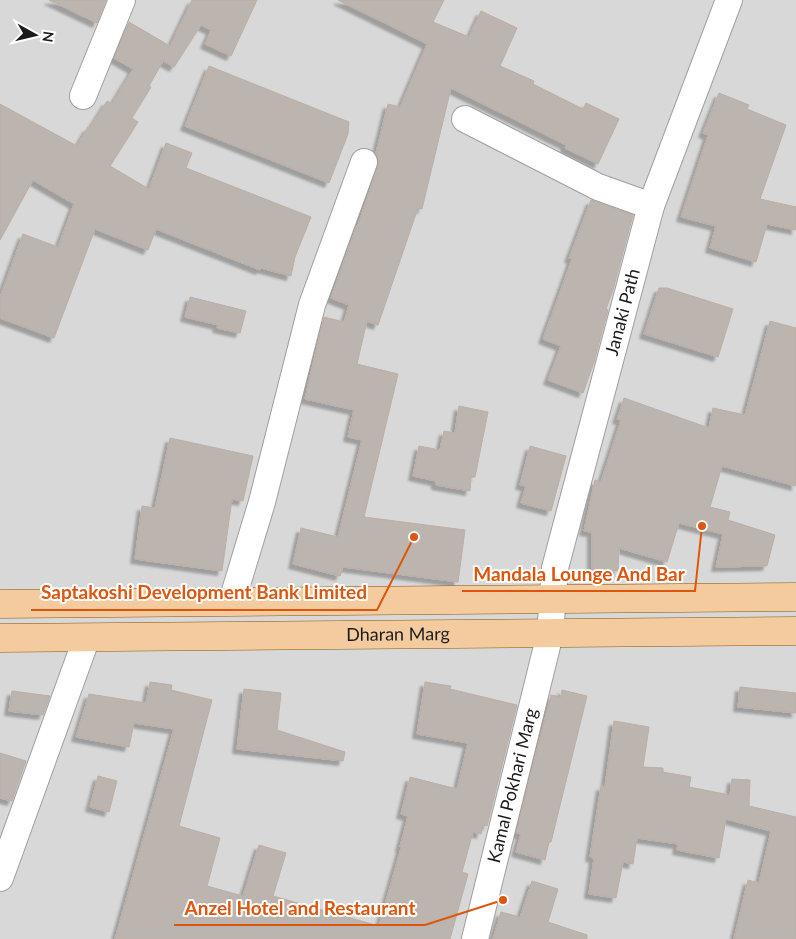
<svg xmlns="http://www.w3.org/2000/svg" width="796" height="939" viewBox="0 0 796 939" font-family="Lato,sans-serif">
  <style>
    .residential { fill: #d9d8d8 }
    .building { fill: #bcb4ae; stroke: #bcaea5; filter: url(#shadow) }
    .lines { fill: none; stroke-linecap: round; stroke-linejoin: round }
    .minor-casing { stroke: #9f9f9f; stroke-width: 28 }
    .primary-casing { stroke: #86590c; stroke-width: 29 }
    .minor { stroke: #fff; stroke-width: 26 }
    .primary { stroke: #f3cb9f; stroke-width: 28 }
    .labels { text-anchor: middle; stroke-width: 4; stroke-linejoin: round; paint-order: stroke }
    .street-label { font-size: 18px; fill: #1b1b1b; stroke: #fff }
    .leader { fill: none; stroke: #de560d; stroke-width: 2 }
    .callout-dot { fill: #de560d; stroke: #fff; stroke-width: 2 }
    .callout-label { font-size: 19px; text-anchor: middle; font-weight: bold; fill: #de560d; stroke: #fff; stroke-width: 4; stroke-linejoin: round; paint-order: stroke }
  </style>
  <defs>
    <filter id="shadow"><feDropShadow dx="-4.5" dy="4.5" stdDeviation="1" flood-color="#0004"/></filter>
  </defs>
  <rect width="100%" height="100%" fill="#ece8e1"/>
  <rect class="residential" x="0" y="0" width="796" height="939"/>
  <g class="building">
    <path d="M 49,0 L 106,0 L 97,23 Z"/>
    <path d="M 192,0 L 257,0 L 231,56 L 205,44 L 211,30 L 201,25 L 174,67 L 163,61 L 149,86 L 151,87 L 132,118 L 138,122 L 110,166 L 149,189 L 166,143 L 192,153 L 186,168 L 311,217 L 295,257 L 291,276 L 261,268 L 260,270 L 156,229 L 148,250 L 95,229 L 54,338 L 0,318 L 0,297 L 23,234 L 58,247 L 74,204 L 33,180 L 0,240 L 0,104 L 77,146 L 88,127 L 90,128 L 107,101 L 112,104 L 133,69 L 114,58 L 129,22 L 170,46 Z"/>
    <path d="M 338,0 L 444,0 L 433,22 L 469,37 L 481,11 L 517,28 L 500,66 L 534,81 L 533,84 L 583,109 L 586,103 L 619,119 L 598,164 L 565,148 L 566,145 L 451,88 L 422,209 L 418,208 L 378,325 L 367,321 L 357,364 L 398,374 L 364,517 L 465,530 L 458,582 L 343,567 L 340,576 L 293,564 L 301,528 L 338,537 L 362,440 L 348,437 L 354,410 L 305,399 L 324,317 L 344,322 L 349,305 L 331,298 L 357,225 L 358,225 L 378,167 L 379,160 L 376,153 L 388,104 L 400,107 L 427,44 Z"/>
    <path d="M 209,66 L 349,122 L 348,134 L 329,183 L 185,126 Z"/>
    <path d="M 719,93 L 749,105 L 747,109 L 786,125 L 760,199 L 796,207 L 796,230 L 767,224 L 756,262 L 710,248 L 716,226 L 681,217 L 708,135 L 703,133 Z"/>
    <path d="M 591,200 L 633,215 L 613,290 L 606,309 L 608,310 L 594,362 L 583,393 L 548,380 L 561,346 L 543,339 L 572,259 L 569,258 Z"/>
    <path d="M 659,288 L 667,288 L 733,309 L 718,357 L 644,334 Z"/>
    <path d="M 190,297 L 246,311 L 240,333 L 217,328 L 218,325 L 185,317 Z"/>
    <path d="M 770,321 L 796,328 L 796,486 L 722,466 L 710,507 L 730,512 L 728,520 L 775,535 L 767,566 L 716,567 L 723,534 L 679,523 L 667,562 L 619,548 L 618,571 L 592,570 L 592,532 L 584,531 L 595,480 L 601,482 L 621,420 L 617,419 L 624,398 L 709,428 L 713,408 L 745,415 Z"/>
    <path d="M 459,406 L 488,412 L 475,477 L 471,477 L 470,491 L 436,485 L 436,481 L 413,476 L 419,446 L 440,450 L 444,431 L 455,433 Z"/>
    <path d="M 170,438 L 253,456 L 243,501 L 232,499 L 222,571 L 135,559 L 142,506 L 155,508 Z"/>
    <path d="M 530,446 L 566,456 L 551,511 L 521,503 L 526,486 L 520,485 Z"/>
    <path d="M 150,682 L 172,685 L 171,690 L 212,700 L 179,826 L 220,838 L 207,886 L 243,896 L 259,845 L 286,853 L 273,896 L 379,926 L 401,848 L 400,847 L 408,816 L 401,814 L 410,777 L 457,789 L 468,743 L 417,734 L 425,682 L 451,686 L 450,689 L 517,705 L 487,826 L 483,825 L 481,834 L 473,832 L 462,872 L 468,874 L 450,939 L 115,939 L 174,729 L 134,723 L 129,747 L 76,737 L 89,694 L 146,703 Z"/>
    <path d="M 740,687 L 796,693 L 796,713 L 738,707 Z"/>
    <path d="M 244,689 L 281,693 L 277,730 L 345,752 L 343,761 L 237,749 Z"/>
    <path d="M 562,690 L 587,696 L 551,842 L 549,842 L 545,860 L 516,852 L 521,834 L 516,833 L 551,695 L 561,697 Z"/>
    <path d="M 12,691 L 50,696 L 43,715 L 9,711 Z"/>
    <path d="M 614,721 L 649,727 L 643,767 L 663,768 L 663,772 L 691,777 L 689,787 L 730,795 L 732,779 L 750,780 L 749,806 L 796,817 L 796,939 L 734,939 L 748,880 L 759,883 L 771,831 L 726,819 L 719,858 L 677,850 L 678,844 L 637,838 L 633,864 L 623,862 L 616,898 L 589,894 L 594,858 L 590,857 L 601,786 L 605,787 Z"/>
    <path d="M 0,753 L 26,761 L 12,801 L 0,798 Z"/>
    <path d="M 98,776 L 117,781 L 109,812 L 90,807 Z"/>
    <path d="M 532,881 L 558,889 L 548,922 L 587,935 L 587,939 L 493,939 L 501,912 L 520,917 Z"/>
  </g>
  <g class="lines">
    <defs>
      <g id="minor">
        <path d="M 83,96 L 122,0"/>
        <path d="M 465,119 L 598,187 L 651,206"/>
        <path d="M 232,601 L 262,502 L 312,305 L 364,162"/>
        <path d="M 0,878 L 87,637"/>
        <path id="s1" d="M 475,939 L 550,634 L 555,568 L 651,206 L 729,0"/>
      </g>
      <g id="primary">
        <path d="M 0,604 L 796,597"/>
        <path id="s2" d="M 0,638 L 796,631"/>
      </g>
    </defs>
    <use href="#minor" class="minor-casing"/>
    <use href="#primary" class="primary-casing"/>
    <use href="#minor" class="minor"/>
    <use href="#primary" class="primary"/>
  </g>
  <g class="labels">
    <g class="street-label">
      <text dy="6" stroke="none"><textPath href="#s1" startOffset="645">Janaki Path</textPath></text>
      <text dy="6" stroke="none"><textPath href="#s2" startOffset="398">Dharan Marg</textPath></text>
      <text dy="6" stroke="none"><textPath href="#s1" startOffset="158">Kamal Pokhari Marg</textPath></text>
    </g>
  </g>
  <path class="leader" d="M702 526L695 591H462M414 537L377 610H31M503 900L425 925H174"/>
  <g class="callout-dot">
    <circle cx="702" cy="526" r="5"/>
    <circle cx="414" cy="537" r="5"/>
    <circle cx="503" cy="900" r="5"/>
  </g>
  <g class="callout-label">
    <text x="579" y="581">Mandala Lounge And Bar</text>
    <text x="204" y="599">Saptakoshi Development Bank Limited</text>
    <text x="300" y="915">Anzel Hotel and Restaurant</text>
  </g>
  <g transform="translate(35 35) rotate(98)" stroke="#ffffff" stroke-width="4" paint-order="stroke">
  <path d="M0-4L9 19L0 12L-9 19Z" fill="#1b1b1b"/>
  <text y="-8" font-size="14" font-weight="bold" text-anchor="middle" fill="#1b1b1b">N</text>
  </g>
</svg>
